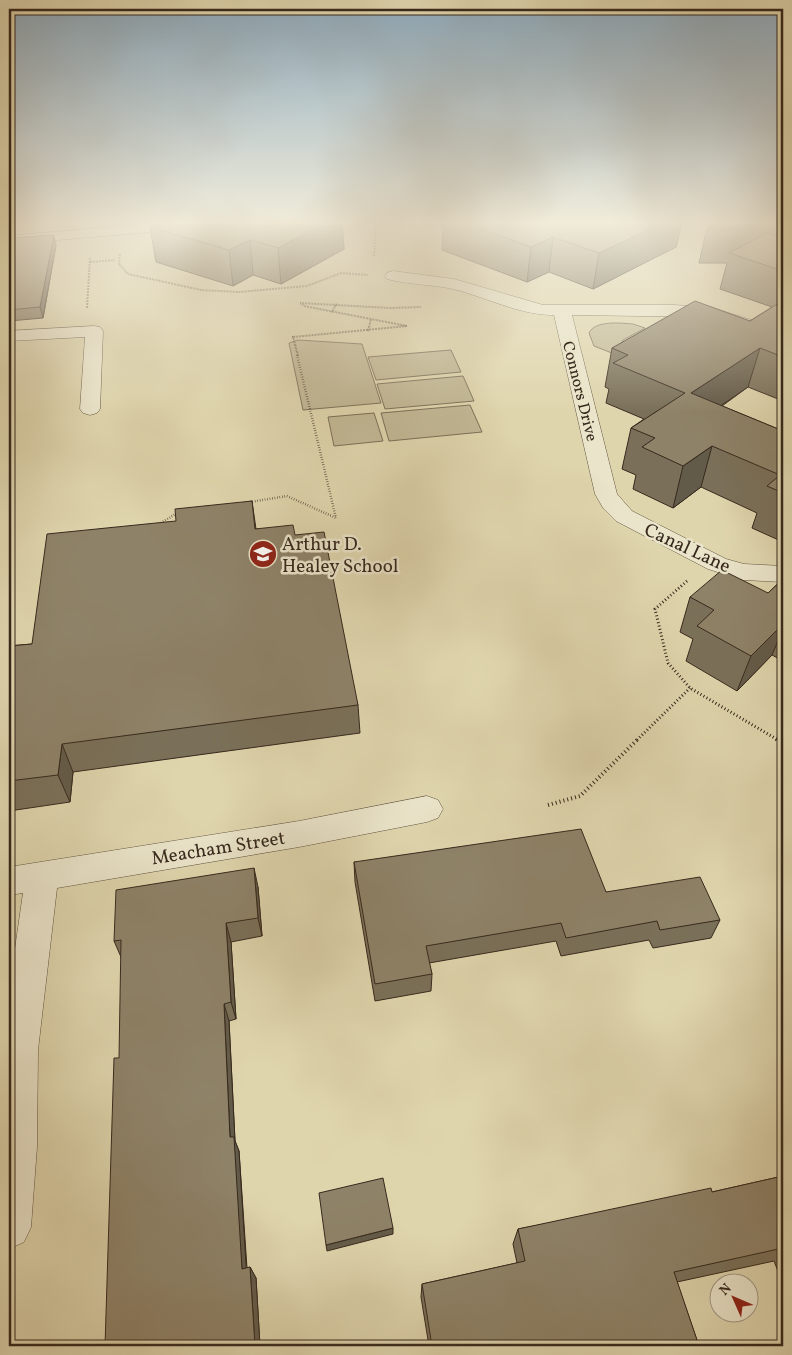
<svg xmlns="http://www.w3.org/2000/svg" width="792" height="1355" viewBox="0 0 792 1355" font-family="Vollkorn,serif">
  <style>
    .green { fill: #c2b895; stroke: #7c7059 }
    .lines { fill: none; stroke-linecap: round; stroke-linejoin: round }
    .street-casing { stroke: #615441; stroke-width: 1 }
    .secondary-casing { stroke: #37291d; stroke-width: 1 }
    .path-far3 { stroke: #37291d; stroke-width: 2; stroke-dasharray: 0.5 1; stroke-linecap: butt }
    .path-far2 { stroke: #37291d; stroke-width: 2.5; stroke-dasharray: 0.5 2; stroke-linecap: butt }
    .path-far1 { stroke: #37291d; stroke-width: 3; stroke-dasharray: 1 2.5; stroke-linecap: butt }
    .path { stroke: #37291d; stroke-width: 4; stroke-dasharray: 1 3; stroke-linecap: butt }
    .street { fill: #eae4ca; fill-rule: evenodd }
    .secondary { fill: #eae4ca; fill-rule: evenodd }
    .wall { fill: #7a7059; stroke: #37291d }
    .shaded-wall { fill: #635b49; stroke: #37291d }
    .building { fill: #8e8268; stroke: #37291d }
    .labels { text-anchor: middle; stroke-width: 5; stroke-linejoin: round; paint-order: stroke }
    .far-street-label { font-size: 16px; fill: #37291d; stroke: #eae4ca }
    .poi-label { font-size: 19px; fill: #37291d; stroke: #eae4ca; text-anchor: start }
    .street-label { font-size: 19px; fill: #37291d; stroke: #eae4ca }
  </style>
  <rect width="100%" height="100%" fill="#dfd5ad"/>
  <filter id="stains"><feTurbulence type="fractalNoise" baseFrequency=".004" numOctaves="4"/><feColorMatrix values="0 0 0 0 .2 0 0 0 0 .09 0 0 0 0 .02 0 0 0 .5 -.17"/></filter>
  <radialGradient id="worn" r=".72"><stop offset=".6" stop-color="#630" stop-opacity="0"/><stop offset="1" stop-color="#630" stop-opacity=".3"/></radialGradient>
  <g class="green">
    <path d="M 633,324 L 645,328 L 623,340 L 617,355 L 594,346 L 589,333 C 595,320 621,323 633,324 Z"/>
    <path d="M 298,340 L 362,344 L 381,403 L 303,410 L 289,343 Z"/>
    <path d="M 451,350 L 461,372 L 376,380 L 368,357 Z"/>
    <path d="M 463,376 L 474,401 L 385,409 L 377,384 Z"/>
    <path d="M 470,405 L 482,432 L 389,441 L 381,413 Z"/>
    <path d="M 374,413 L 383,441 L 334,446 L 328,417 Z"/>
  </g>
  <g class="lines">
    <defs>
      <g id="street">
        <path d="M 393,271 L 454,279 L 543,305 L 673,305 L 710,307 L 783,330 L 783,341 L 708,317 L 572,315 L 617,494 L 632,511 L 726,559 L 744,564 L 783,566 L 783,582 L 743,580 L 708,569 L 616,521 L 603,508 L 595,494 L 554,315 C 519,315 486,297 453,289 C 432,284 409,285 387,279 L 385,276 L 387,273 Z"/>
        <path d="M 94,326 L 100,327 L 103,331 L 100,409 L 97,413 L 90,415 L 83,413 L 80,409 L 85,337 L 9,341 L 9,331 Z"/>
        <path d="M 427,796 L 438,800 L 443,809 L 438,818 L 427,822 L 299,847 L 57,888 L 38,1050 L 37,1147 L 31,1227 L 24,1242 L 9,1249 L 9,990 L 23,893 L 9,895 L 9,867 L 299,821 Z"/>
      </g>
      <path id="secondary" d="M 168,222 L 229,222 L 222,226 L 9,244 L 9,236 Z"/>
    </defs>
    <use href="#street" class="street-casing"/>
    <use href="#secondary" class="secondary-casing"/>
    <g class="path-far3">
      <path d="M 120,254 L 119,264 L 128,274 L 201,290 L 239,292 L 307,286 L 341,273 L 368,275"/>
      <path d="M 374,256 L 376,222"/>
      <path d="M 90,262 L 115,260"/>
      <path d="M 87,308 L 90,257"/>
      <path d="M 332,312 L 337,303"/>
      <path d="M 368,331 L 371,319"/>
      <path d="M 298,356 L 293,337 L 407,326 L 304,306 L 300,303 L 390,308 L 421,307"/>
    </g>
    <g class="path-far2">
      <path d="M 297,355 L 336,518"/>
      <path d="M 250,502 L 287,496 L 336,518"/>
      <path d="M 161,523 L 177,513"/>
    </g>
    <g class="path-far1">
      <path d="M 687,581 L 655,609 L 668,663 L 690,688 L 778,740"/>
      <path d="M 637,740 L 690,688"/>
    </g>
    <g class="path">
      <path d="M 776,739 L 783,743"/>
      <path d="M 548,805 L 580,796 L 638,739"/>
    </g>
    <use href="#street" class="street"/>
    <use href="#secondary" class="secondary"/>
  </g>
  <g class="wall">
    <path d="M 160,222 L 342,222 L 344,249 L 281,284 L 253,275 L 233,286 L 156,262 L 150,227 Z"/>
    <path d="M 443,222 L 682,222 L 676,247 L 593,289 L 549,272 L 527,282 L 442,250 Z"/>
    <path d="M 783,222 L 783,401 L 748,387 L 722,406 L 783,431 L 783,542 L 752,528 L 757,513 L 701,487 L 673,508 L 633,489 L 636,475 L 622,469 L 631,428 L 644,419 L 606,403 L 609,389 L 605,387 L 612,348 L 750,321 L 772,307 L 720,289 L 727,263 L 699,263 L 707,228 Z"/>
    <path d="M 9,238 L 56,245 L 43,318 L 9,321 Z"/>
    <path d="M 252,501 L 256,529 L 295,535 L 358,705 L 360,733 L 73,772 L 70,802 L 9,811 L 9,646 L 32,644 L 176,521 Z"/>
    <path d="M 783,579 L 783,661 L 772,655 L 737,691 L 686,661 L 693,639 L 680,632 L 690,597 L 768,593 Z"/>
    <path d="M 354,862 L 606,892 L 720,920 L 711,938 L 653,948 L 649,940 L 561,956 L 556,941 L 429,963 L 432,974 L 431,991 L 375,1001 L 355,882 Z"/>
    <path d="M 258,887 L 262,936 L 231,942 L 236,1019 L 229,1021 L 235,1141 L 239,1151 L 247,1268 L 250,1267 L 256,1278 L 260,1346 L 121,957 L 114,941 Z"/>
    <path d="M 783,1176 L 783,1284 L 774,1261 L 677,1282 L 699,1346 L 429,1346 L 421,1297 L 422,1284 L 517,1263 L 513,1244 L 518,1229 L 712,1192 Z"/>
  </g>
  <g class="shaded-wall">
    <path d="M 328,222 L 342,222 L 344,249 L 281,284 L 278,248 Z"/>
    <path d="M 664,222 L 682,222 L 676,247 L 593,289 L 599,253 Z"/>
    <path d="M 54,235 L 56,245 L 43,318 L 40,307 Z"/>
    <path d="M 553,237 L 549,272 L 527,282 L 531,247 Z"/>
    <path d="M 250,240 L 253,275 L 233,286 L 229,250 Z"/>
    <path d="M 760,348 L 748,387 L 681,433 L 691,393 Z"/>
    <path d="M 712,446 L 701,487 L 673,508 L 683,466 Z"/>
    <path d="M 783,624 L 783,629 L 772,655 L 737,691 L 751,656 Z"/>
    <path d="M 62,744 L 73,772 L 70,802 L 58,775 Z"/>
    <path d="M 254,868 L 258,887 L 262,936 L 258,918 Z"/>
    <path d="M 226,923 L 231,942 L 236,1019 L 231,1002 Z"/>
    <path d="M 224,1004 L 229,1021 L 235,1141 L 239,1151 L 247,1280 L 242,1269 L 230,1137 Z"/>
    <path d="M 393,1228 L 393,1234 L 327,1251 L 326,1245 Z"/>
    <path d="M 250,1267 L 256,1278 L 260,1346 L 255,1346 Z"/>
  </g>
  <g class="building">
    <path d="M 160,222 L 328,222 L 278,248 L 250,240 L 229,250 L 150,227 Z"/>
    <path d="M 462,222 L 664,222 L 599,253 L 553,237 L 531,247 Z"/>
    <path d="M 718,222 L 783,222 L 783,228 L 707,228 Z"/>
    <path d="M 767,233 L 783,238 L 783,271 L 729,253 Z"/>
    <path d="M 54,235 L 40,307 L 9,310 L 9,238 Z"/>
    <path d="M 695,301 L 750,321 L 782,301 L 783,302 L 783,357 L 760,348 L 691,393 L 783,431 L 783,493 L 767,486 L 780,475 L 712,446 L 683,466 L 642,447 L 655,438 L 631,428 L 685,393 L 613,363 L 628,355 L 612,348 Z"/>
    <path d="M 252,501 L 255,529 L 293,525 L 295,535 L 324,532 L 358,705 L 62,744 L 58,775 L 9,781 L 9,646 L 32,644 L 47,534 L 176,521 L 175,509 Z"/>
    <path d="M 722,570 L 768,593 L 783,579 L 783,624 L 751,656 L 697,626 L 714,610 L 690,597 Z"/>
    <path d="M 581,829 L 606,892 L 700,877 L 720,920 L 660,930 L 657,921 L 566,938 L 561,923 L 426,946 L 432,974 L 375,984 L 354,862 Z"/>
    <path d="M 254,868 L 258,918 L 226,923 L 231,1002 L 224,1004 L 230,1137 L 234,1137 L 242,1269 L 250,1267 L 255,1346 L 105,1346 L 114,1058 L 119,1058 L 121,940 L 114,941 L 116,890 Z"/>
    <path d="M 783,1176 L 783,1248 L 674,1272 L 699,1346 L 432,1346 L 422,1284 L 525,1261 L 518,1229 L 711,1188 L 712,1192 Z"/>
    <path d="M 383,1178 L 393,1228 L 326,1245 L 319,1193 Z"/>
  </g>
  <linearGradient id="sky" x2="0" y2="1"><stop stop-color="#8daabd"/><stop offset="0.54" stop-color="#f1ecda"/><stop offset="1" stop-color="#f1ecda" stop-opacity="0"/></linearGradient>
  <rect width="792" height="412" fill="url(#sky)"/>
  <defs>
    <symbol id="school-disc" viewBox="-11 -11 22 22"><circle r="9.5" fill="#8f2418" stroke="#eae4ca"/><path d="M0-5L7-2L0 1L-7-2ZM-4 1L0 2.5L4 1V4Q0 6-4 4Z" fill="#fff"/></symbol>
  </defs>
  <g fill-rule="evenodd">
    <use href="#school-disc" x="247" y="538" width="32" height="32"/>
  </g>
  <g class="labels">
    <g class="far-street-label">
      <text transform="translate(581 391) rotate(76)" y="6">Connors Drive</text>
    </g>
    <g class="poi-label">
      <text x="282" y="550">Arthur D.<tspan x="282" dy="22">Healey School</tspan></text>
    </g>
    <g class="street-label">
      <text transform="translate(688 547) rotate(25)" y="7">Canal Lane</text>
      <text transform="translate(218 847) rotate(-9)" y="7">Meacham Street</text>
    </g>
  </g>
  <rect width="792" height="1355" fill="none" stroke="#dfd5ad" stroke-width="30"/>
  <rect x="10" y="10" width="772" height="1335" fill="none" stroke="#37291d" stroke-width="2.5"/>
  <rect x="15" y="15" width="762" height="1325" fill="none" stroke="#37291d"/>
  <g transform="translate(734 1298) rotate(315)"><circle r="24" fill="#eae4ca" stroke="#a29985"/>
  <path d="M0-4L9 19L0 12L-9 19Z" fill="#8f2418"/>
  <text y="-8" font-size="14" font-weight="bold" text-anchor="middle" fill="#37291d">N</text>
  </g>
  <rect width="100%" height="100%" filter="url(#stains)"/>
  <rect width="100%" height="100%" fill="url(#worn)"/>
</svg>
